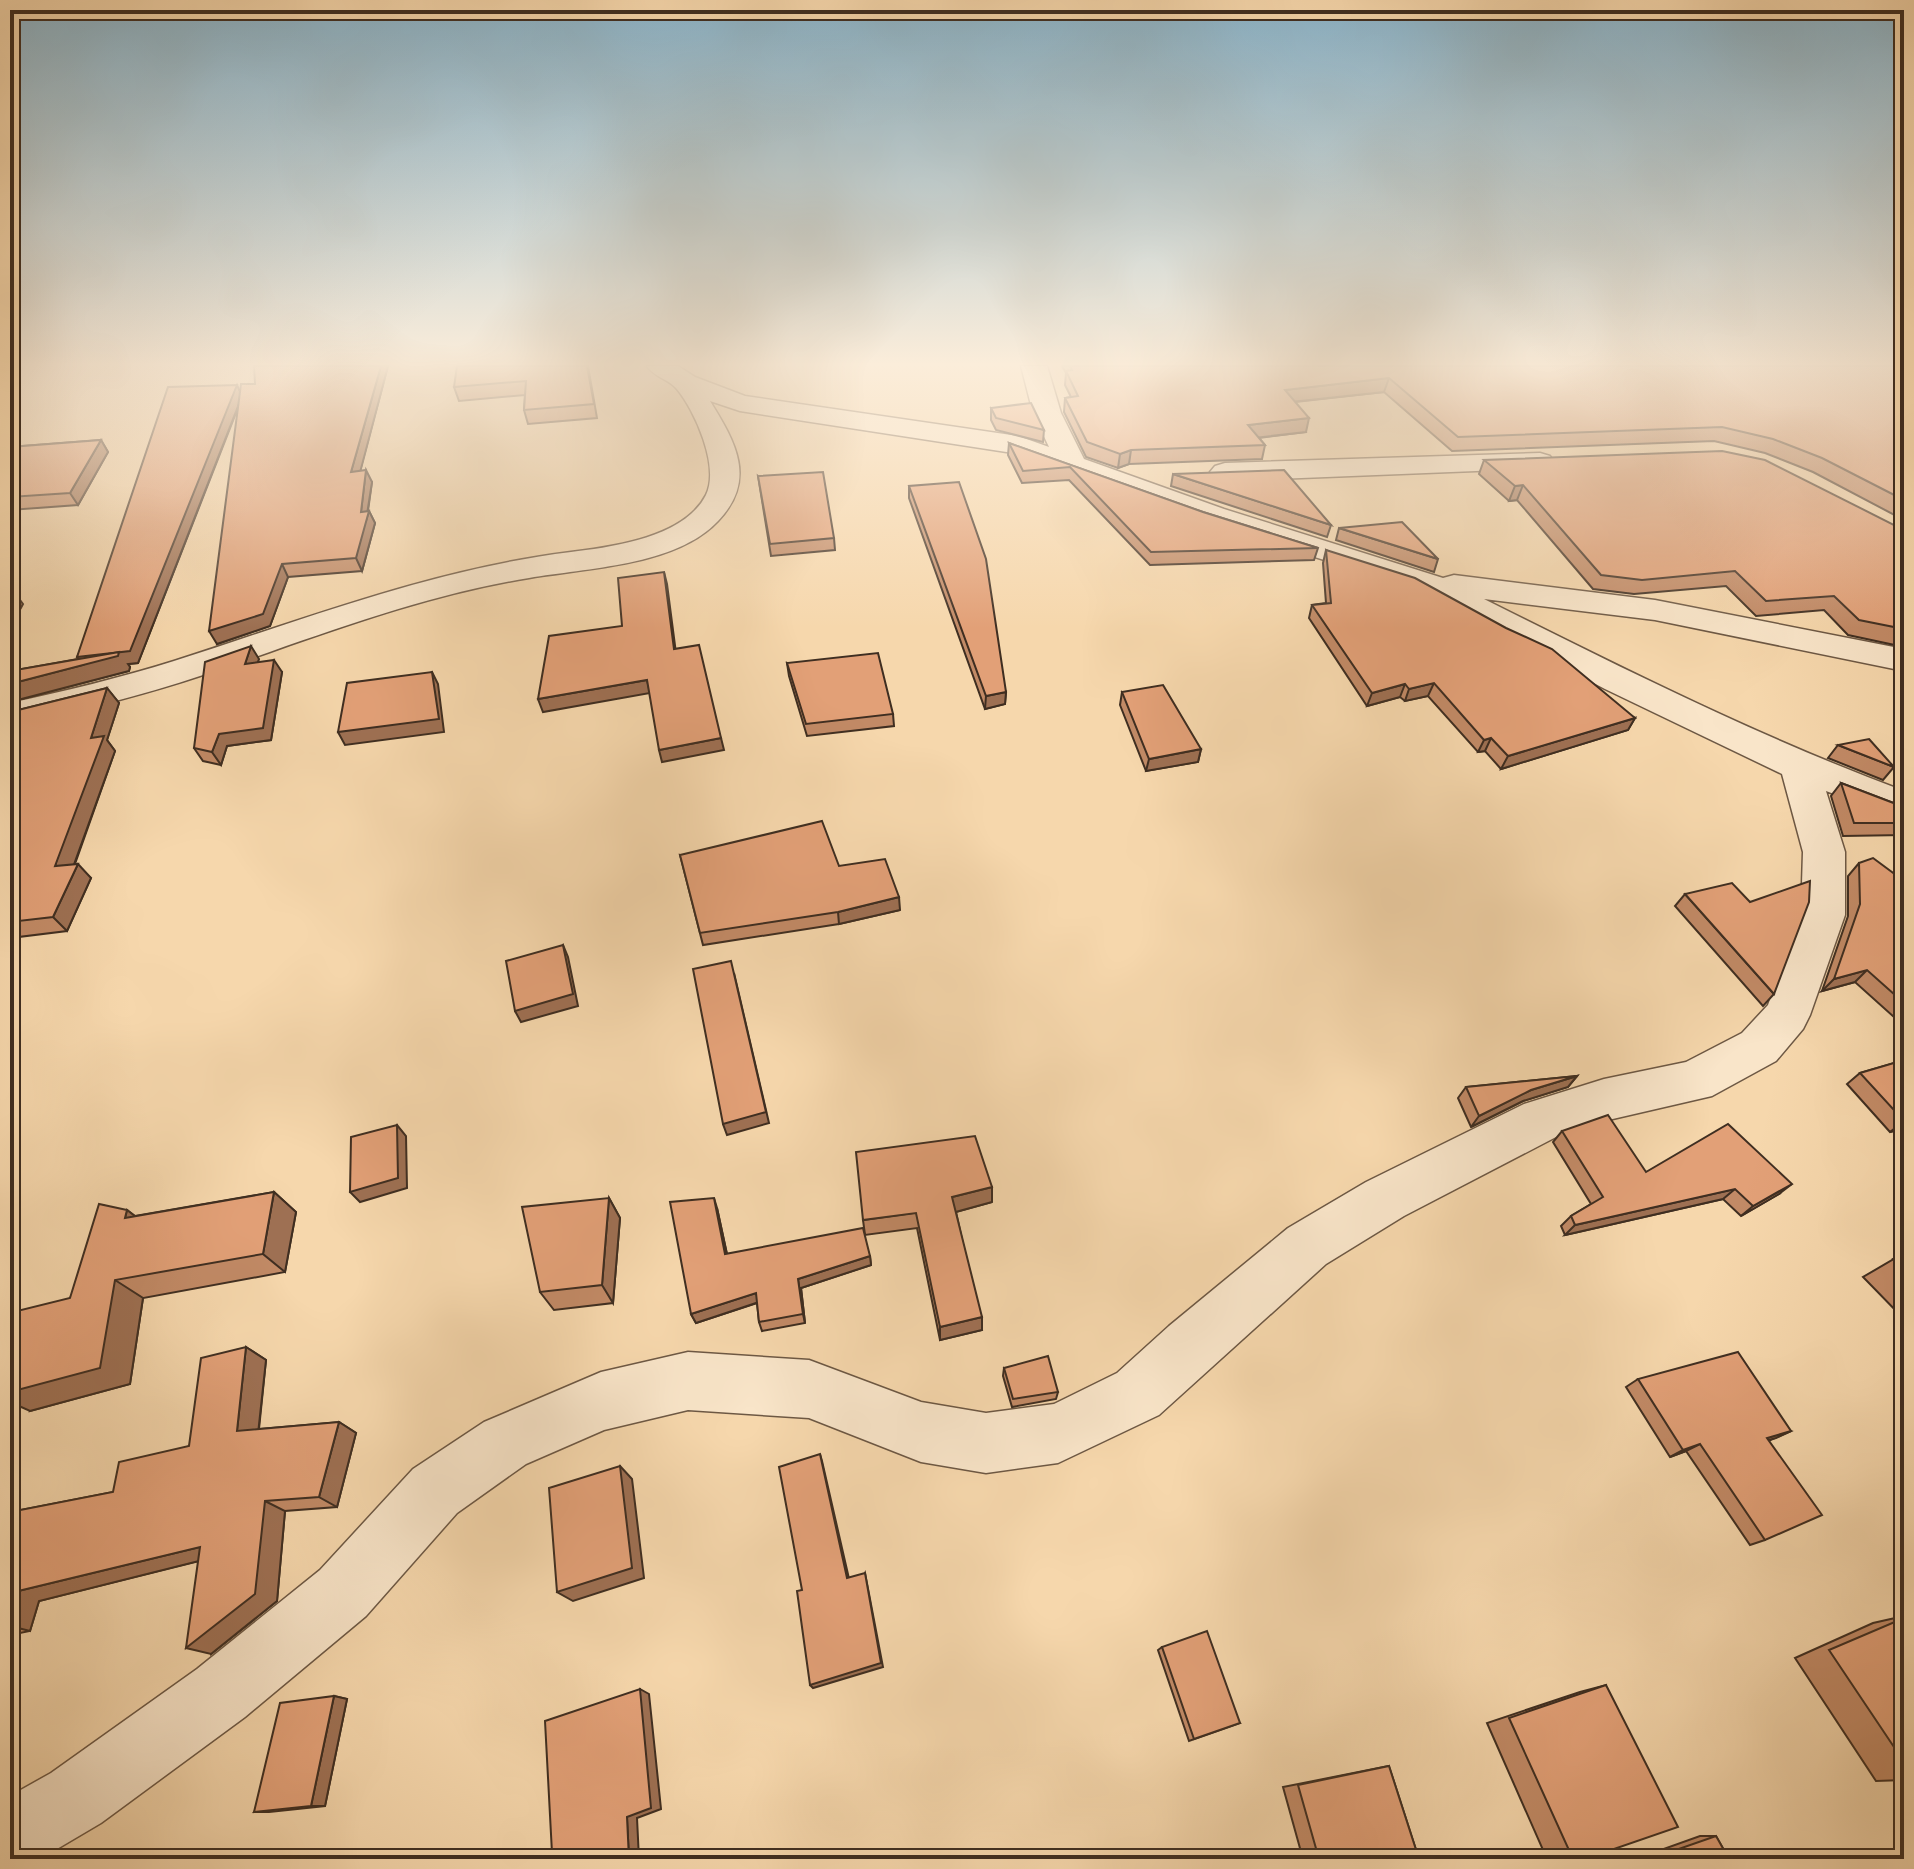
<svg xmlns="http://www.w3.org/2000/svg" width="1914" height="1869" viewBox="0 0 1914 1869" font-family="'Libre Caslon Text',serif">
  <style>
    .lines { fill: none; stroke-linecap: round; stroke-linejoin: round }
    .minor-casing { stroke: #6d5844; stroke-width: 3 }
    .minor { fill: #f9e5c9; fill-rule: evenodd }
    .wall { fill: #c28a66; stroke: #3f2e21; stroke-width: 2 }
    .shaded-wall { fill: #9e7053; stroke: #3f2e21; stroke-width: 2 }
    .building { fill: #e2a077; stroke: #3f2e21; stroke-width: 2 }
  </style>
  <rect width="100%" height="100%" fill="#f6d7ac"/>
  <filter id="stains"><feTurbulence type="fractalNoise" baseFrequency=".0025" numOctaves="4"/><feColorMatrix values="0 0 0 0 .2 0 0 0 0 .09 0 0 0 0 .02 0 0 0 .5 -.17"/></filter>
  <radialGradient id="worn" r=".72"><stop offset=".6" stop-color="#630" stop-opacity="0"/><stop offset="1" stop-color="#630" stop-opacity=".3"/></radialGradient>
  <g class="lines">
    <defs>
      <g id="minor">
        <path d="M 647,366 L 678,366 L 695,377 L 745,396 L 1018,436 L 1049,447 L 1033,413 L 1021,366 L 1047,366 L 1061,413 L 1084,459 L 1224,509 L 1443,578 L 1454,575 L 1655,600 L 1904,649 L 1904,671 L 1655,620 L 1484,599 C 1622,668 1759,737 1904,791 L 1904,820 L 1826,791 L 1845,852 L 1845,915 L 1810,1015 L 1803,1029 L 1776,1061 L 1712,1096 L 1604,1121 L 1556,1137 L 1404,1216 L 1326,1264 L 1159,1415 L 1058,1463 L 986,1473 L 921,1462 L 809,1418 L 688,1410 L 604,1430 L 526,1464 L 457,1513 L 366,1616 L 245,1717 L 101,1823 L 40,1859 L 10,1859 L 10,1796 L 51,1773 L 197,1669 L 320,1570 L 413,1469 L 484,1422 L 601,1372 L 688,1352 L 809,1360 L 921,1402 L 986,1413 L 1054,1404 L 1117,1373 L 1169,1326 L 1288,1228 L 1366,1182 L 1524,1104 L 1604,1079 L 1686,1062 L 1742,1033 L 1768,1005 L 1801,915 L 1803,852 L 1782,774 L 1605,689 L 1412,588 L 1202,521 L 1013,453 L 740,411 L 710,401 C 736,443 757,480 718,521 C 676,566 586,568 529,578 C 417,596 310,639 203,675 C 140,696 75,712 10,727 L 10,703 C 65,691 120,678 174,661 C 305,619 434,569 571,552 C 613,547 685,537 706,495 C 720,467 695,410 676,388 C 668,379 654,377 647,366 Z"/>
        <path d="M 1540,453 L 1550,456 L 1554,462 L 1550,468 L 1225,481 L 1215,478 L 1210,472 L 1215,466 L 1225,463 Z"/>
      </g>
    </defs>
    <use href="#minor" class="minor-casing"/>
    <use href="#minor" class="minor"/>
  </g>
  <g class="wall">
    <path d="M 388,366 L 360,471 L 372,482 L 368,511 L 369,511 L 375,523 L 362,571 L 288,577 L 270,626 L 217,644 L 238,408 L 138,663 L 128,664 L 130,667 L 129,671 L 10,702 L 10,671 L 78,659 L 240,391 L 255,384 Z"/>
    <path d="M 588,366 L 597,418 L 528,424 L 524,410 L 525,395 L 459,401 L 454,387 Z"/>
    <path d="M 1062,366 L 1904,366 L 1904,520 L 1813,472 L 1765,453 L 1714,441 L 1452,451 L 1384,392 L 1295,402 L 1306,432 L 1259,438 L 1265,445 L 1262,459 L 1129,464 L 1118,468 L 1086,457 L 1064,412 L 1065,398 L 1071,397 L 1065,385 L 1066,373 Z"/>
    <path d="M 991,408 L 1044,430 L 1043,442 L 996,430 L 991,420 Z"/>
    <path d="M 101,440 L 108,452 L 78,505 L 10,510 L 10,447 Z"/>
    <path d="M 1009,443 L 1203,512 L 1318,548 L 1314,560 L 1150,565 L 1069,480 L 1022,483 L 1008,455 Z"/>
    <path d="M 1484,460 L 1904,530 L 1904,647 L 1848,635 L 1824,610 L 1756,616 L 1726,586 L 1634,594 L 1593,589 L 1517,500 L 1509,501 L 1479,474 Z"/>
    <path d="M 1173,474 L 1331,525 L 1327,537 L 1171,486 Z"/>
    <path d="M 758,476 L 834,538 L 835,550 L 771,556 Z"/>
    <path d="M 909,486 L 1006,692 L 1005,704 L 985,709 L 909,498 Z"/>
    <path d="M 1339,528 L 1438,559 L 1434,572 L 1336,540 Z"/>
    <path d="M 1326,550 L 1635,718 L 1628,730 L 1501,769 L 1485,751 L 1478,752 L 1428,696 L 1405,701 L 1400,697 L 1367,706 L 1309,618 L 1312,605 L 1326,603 L 1323,563 Z"/>
    <path d="M 259,659 L 257,662 L 282,672 L 271,740 L 227,746 L 221,765 L 203,761 L 194,748 Z"/>
    <path d="M 787,663 L 893,714 L 894,726 L 807,736 L 789,676 Z"/>
    <path d="M 107,688 L 119,703 L 107,740 L 115,751 L 75,864 L 91,878 L 67,931 L 10,938 L 10,712 Z"/>
    <path d="M 1122,692 L 1201,749 L 1198,762 L 1146,771 L 1120,705 Z"/>
    <path d="M 1838,745 L 1894,767 L 1883,780 L 1828,758 Z"/>
    <path d="M 1841,783 L 1904,807 L 1904,835 L 1843,836 L 1831,796 Z"/>
    <path d="M 680,855 L 900,910 L 839,924 L 703,945 Z"/>
    <path d="M 1859,863 L 1904,881 L 1904,1026 L 1855,982 L 1822,991 L 1848,916 L 1848,876 Z"/>
    <path d="M 1685,894 L 1774,994 L 1763,1006 L 1675,906 Z"/>
    <path d="M 1904,1060 L 1904,1128 L 1890,1132 L 1847,1084 L 1860,1073 Z"/>
    <path d="M 1577,1076 L 1568,1087 L 1523,1101 L 1471,1127 L 1458,1098 L 1466,1087 Z"/>
    <path d="M 1562,1131 L 1646,1172 L 1779,1194 L 1741,1216 L 1723,1199 L 1565,1235 L 1561,1226 L 1571,1216 L 1591,1204 L 1553,1142 Z"/>
    <path d="M 274,1192 L 296,1212 L 285,1272 L 143,1298 L 130,1384 L 30,1411 L 70,1298 L 127,1210 L 135,1216 Z"/>
    <path d="M 609,1198 L 620,1218 L 613,1303 L 554,1310 L 540,1292 Z"/>
    <path d="M 992,1202 L 956,1212 L 982,1330 L 940,1340 L 917,1228 L 865,1235 L 863,1220 Z"/>
    <path d="M 717,1208 L 727,1254 L 870,1256 L 871,1265 L 801,1288 L 805,1323 L 762,1331 L 759,1322 L 757,1303 L 696,1323 L 691,1314 Z"/>
    <path d="M 1904,1253 L 1904,1319 L 1863,1277 Z"/>
    <path d="M 246,1347 L 266,1360 L 259,1429 L 339,1422 L 356,1433 L 337,1507 L 285,1511 L 277,1601 L 211,1654 L 198,1561 L 39,1601 L 30,1631 L 10,1635 L 10,1512 L 113,1492 L 189,1446 Z"/>
    <path d="M 1004,1368 L 1058,1392 L 1056,1399 L 1012,1407 L 1003,1376 Z"/>
    <path d="M 1638,1379 L 1791,1431 L 1768,1441 L 1765,1540 L 1750,1545 L 1686,1451 L 1670,1457 L 1626,1387 Z"/>
    <path d="M 1904,1616 L 1904,1780 L 1876,1781 L 1795,1658 L 1873,1623 Z"/>
    <path d="M 1162,1647 L 1240,1723 L 1189,1741 L 1158,1650 Z"/>
    <path d="M 1606,1685 L 1585,1859 L 1547,1859 L 1487,1723 L 1580,1692 Z"/>
    <path d="M 334,1696 L 347,1699 L 325,1806 L 269,1812 L 254,1812 Z"/>
    <path d="M 1389,1766 L 1419,1859 L 1303,1859 L 1283,1787 Z"/>
    <path d="M 1700,1836 L 1716,1836 L 1729,1859 L 1658,1859 L 1655,1852 Z"/>
  </g>
  <g class="shaded-wall">
    <path d="M 381,366 L 388,366 L 357,484 L 351,472 Z"/>
    <path d="M 1389,378 L 1384,392 L 1281,403 L 1285,390 Z"/>
    <path d="M 237,385 L 242,396 L 138,663 L 128,664 L 130,667 L 129,671 L 10,702 L 10,684 L 83,665 L 77,657 Z"/>
    <path d="M 1309,418 L 1306,432 L 1245,439 L 1248,425 Z"/>
    <path d="M 101,440 L 108,452 L 78,505 L 70,493 Z"/>
    <path d="M 1131,450 L 1129,464 L 1118,468 L 1120,454 Z"/>
    <path d="M 366,470 L 372,482 L 366,521 L 369,511 L 375,523 L 362,571 L 356,558 L 361,512 Z"/>
    <path d="M 1523,485 L 1517,500 L 1509,501 L 1515,486 Z"/>
    <path d="M 282,564 L 288,577 L 270,626 L 217,644 L 209,631 Z"/>
    <path d="M 664,572 L 667,584 L 677,661 L 674,649 Z"/>
    <path d="M 12,589 L 23,604 L 10,628 L 10,593 Z"/>
    <path d="M 251,646 L 259,659 L 252,677 L 245,664 Z"/>
    <path d="M 274,660 L 282,672 L 271,740 L 227,746 L 221,765 L 212,752 L 219,734 Z"/>
    <path d="M 432,672 L 438,684 L 444,732 L 345,745 L 338,732 Z"/>
    <path d="M 647,680 L 650,693 L 543,712 L 538,699 Z"/>
    <path d="M 1434,683 L 1428,696 L 1405,701 L 1409,689 Z"/>
    <path d="M 1405,684 L 1400,697 L 1367,706 L 1372,693 Z"/>
    <path d="M 107,688 L 119,703 L 107,740 L 115,751 L 68,881 L 55,866 L 91,738 Z"/>
    <path d="M 1006,692 L 1005,704 L 985,709 L 986,696 Z"/>
    <path d="M 1635,718 L 1628,730 L 1501,769 L 1508,756 Z"/>
    <path d="M 721,738 L 724,750 L 662,762 L 659,750 Z"/>
    <path d="M 1491,738 L 1485,751 L 1478,752 L 1484,740 Z"/>
    <path d="M 1201,749 L 1198,762 L 1146,771 L 1149,759 Z"/>
    <path d="M 78,864 L 91,878 L 67,931 L 53,917 Z"/>
    <path d="M 899,897 L 900,910 L 839,924 L 838,912 Z"/>
    <path d="M 563,945 L 568,957 L 578,1006 L 521,1022 L 515,1011 Z"/>
    <path d="M 1867,970 L 1855,982 L 1822,991 L 1834,979 Z"/>
    <path d="M 734,973 L 769,1123 L 727,1135 L 723,1124 Z"/>
    <path d="M 1577,1076 L 1568,1087 L 1523,1101 L 1471,1127 L 1479,1116 L 1531,1090 Z"/>
    <path d="M 1904,1121 L 1904,1128 L 1890,1132 Z"/>
    <path d="M 397,1125 L 406,1136 L 407,1188 L 360,1202 L 350,1192 Z"/>
    <path d="M 1792,1184 L 1779,1194 L 1741,1216 L 1753,1206 Z"/>
    <path d="M 992,1187 L 992,1202 L 952,1213 L 952,1197 Z"/>
    <path d="M 1735,1189 L 1723,1199 L 1565,1235 L 1575,1225 Z"/>
    <path d="M 274,1192 L 296,1212 L 285,1272 L 263,1254 Z"/>
    <path d="M 609,1198 L 620,1218 L 613,1303 L 602,1285 Z"/>
    <path d="M 714,1198 L 717,1208 L 729,1264 L 725,1254 Z"/>
    <path d="M 127,1210 L 153,1230 L 125,1218 Z"/>
    <path d="M 870,1256 L 871,1265 L 801,1288 L 805,1323 L 803,1314 L 798,1279 Z"/>
    <path d="M 115,1280 L 143,1298 L 130,1384 L 30,1411 L 10,1402 L 10,1392 Z"/>
    <path d="M 756,1293 L 759,1302 L 696,1323 L 691,1314 Z"/>
    <path d="M 982,1317 L 982,1330 L 940,1340 L 940,1327 Z"/>
    <path d="M 246,1347 L 266,1360 L 257,1443 L 237,1431 Z"/>
    <path d="M 339,1422 L 356,1433 L 337,1507 L 319,1497 Z"/>
    <path d="M 1791,1431 L 1776,1438 L 1752,1445 L 1767,1438 Z"/>
    <path d="M 1700,1444 L 1686,1451 L 1670,1457 L 1683,1450 Z"/>
    <path d="M 820,1454 L 822,1461 L 850,1583 L 847,1578 Z"/>
    <path d="M 620,1466 L 632,1479 L 644,1578 L 573,1601 L 557,1592 Z"/>
    <path d="M 265,1501 L 285,1511 L 277,1601 L 211,1654 L 186,1648 Z"/>
    <path d="M 200,1547 L 223,1555 L 39,1601 L 30,1631 L 10,1626 L 10,1593 Z"/>
    <path d="M 865,1573 L 883,1667 L 813,1688 L 810,1685 Z"/>
    <path d="M 640,1689 L 649,1694 L 661,1809 L 637,1818 L 639,1859 L 629,1859 L 627,1817 Z"/>
    <path d="M 334,1696 L 347,1699 L 325,1806 L 311,1806 Z"/>
    <path d="M 203,1855 L 219,1855 L 218,1859 L 202,1859 Z"/>
  </g>
  <g class="building">
    <path d="M 254,366 L 381,366 L 351,472 L 366,470 L 361,512 L 369,511 L 356,558 L 282,564 L 263,614 L 209,631 L 241,384 L 255,384 Z"/>
    <path d="M 457,366 L 587,366 L 594,404 L 524,410 L 526,381 L 454,387 Z"/>
    <path d="M 1070,366 L 1904,366 L 1904,500 L 1822,458 L 1773,439 L 1722,427 L 1458,437 L 1389,378 L 1285,390 L 1309,418 L 1248,425 L 1265,445 L 1131,450 L 1120,454 L 1087,442 L 1065,398 L 1078,396 L 1066,371 L 1072,370 Z"/>
    <path d="M 237,385 L 130,651 L 77,657 L 168,387 Z"/>
    <path d="M 1031,403 L 1044,430 L 996,418 L 991,408 Z"/>
    <path d="M 101,440 L 70,493 L 10,497 L 10,447 Z"/>
    <path d="M 1009,443 L 1203,512 L 1318,548 L 1151,552 L 1070,467 L 1023,471 Z"/>
    <path d="M 1722,451 L 1765,460 L 1904,530 L 1904,629 L 1859,620 L 1834,596 L 1766,601 L 1735,571 L 1642,580 L 1601,575 L 1523,485 L 1515,486 L 1484,460 Z"/>
    <path d="M 1284,470 L 1331,525 L 1173,474 Z"/>
    <path d="M 823,472 L 834,538 L 770,544 L 758,476 Z"/>
    <path d="M 959,482 L 986,559 L 1006,692 L 986,696 L 909,486 Z"/>
    <path d="M 1402,522 L 1438,559 L 1339,528 Z"/>
    <path d="M 1326,550 L 1415,578 L 1506,628 L 1552,649 L 1635,718 L 1508,756 L 1491,738 L 1484,740 L 1434,683 L 1409,689 L 1405,684 L 1372,693 L 1312,605 L 1331,603 Z"/>
    <path d="M 664,572 L 674,649 L 699,645 L 721,738 L 659,750 L 647,680 L 538,699 L 549,636 L 622,626 L 618,578 Z"/>
    <path d="M 251,646 L 245,664 L 274,660 L 263,728 L 219,734 L 212,752 L 194,748 L 205,662 Z"/>
    <path d="M 119,652 L 118,656 L 10,684 L 10,671 Z"/>
    <path d="M 878,653 L 893,714 L 806,724 L 787,663 Z"/>
    <path d="M 432,672 L 439,719 L 338,732 L 347,683 Z"/>
    <path d="M 1163,685 L 1201,749 L 1149,759 L 1122,692 Z"/>
    <path d="M 107,688 L 91,738 L 104,736 L 55,866 L 78,864 L 53,917 L 10,922 L 10,712 Z"/>
    <path d="M 1869,739 L 1894,767 L 1838,745 Z"/>
    <path d="M 1841,783 L 1904,807 L 1904,823 L 1854,823 Z"/>
    <path d="M 822,821 L 839,866 L 885,859 L 899,897 L 838,912 L 700,933 L 680,855 Z"/>
    <path d="M 1873,858 L 1904,881 L 1904,1003 L 1867,970 L 1834,979 L 1860,904 L 1859,863 Z"/>
    <path d="M 1810,881 L 1809,902 L 1774,994 L 1685,894 L 1732,883 L 1750,902 Z"/>
    <path d="M 563,945 L 573,994 L 515,1011 L 506,961 Z"/>
    <path d="M 731,961 L 766,1112 L 723,1124 L 693,969 Z"/>
    <path d="M 1904,1060 L 1904,1121 L 1860,1073 Z"/>
    <path d="M 1577,1076 L 1531,1090 L 1479,1116 L 1466,1087 Z"/>
    <path d="M 1608,1115 L 1646,1172 L 1728,1124 L 1792,1184 L 1753,1206 L 1735,1189 L 1575,1225 L 1571,1216 L 1603,1197 L 1562,1131 Z"/>
    <path d="M 397,1125 L 398,1178 L 350,1192 L 351,1137 Z"/>
    <path d="M 975,1136 L 992,1187 L 952,1197 L 982,1317 L 940,1327 L 916,1213 L 863,1220 L 856,1152 Z"/>
    <path d="M 274,1192 L 263,1254 L 115,1280 L 100,1368 L 10,1392 L 10,1339 L 17,1311 L 70,1298 L 99,1204 L 127,1210 L 125,1218 Z"/>
    <path d="M 609,1198 L 602,1285 L 540,1292 L 522,1207 Z"/>
    <path d="M 714,1198 L 725,1254 L 863,1228 L 870,1256 L 798,1279 L 803,1314 L 759,1322 L 756,1293 L 691,1314 L 670,1202 Z"/>
    <path d="M 1904,1253 L 1904,1269 L 1893,1259 Z"/>
    <path d="M 246,1347 L 237,1431 L 339,1422 L 319,1497 L 265,1501 L 255,1594 L 186,1648 L 200,1547 L 10,1593 L 10,1512 L 113,1492 L 119,1462 L 189,1446 L 201,1358 Z"/>
    <path d="M 1738,1352 L 1791,1431 L 1767,1438 L 1822,1515 L 1765,1540 L 1700,1444 L 1683,1450 L 1638,1379 Z"/>
    <path d="M 1048,1356 L 1058,1392 L 1013,1399 L 1004,1368 Z"/>
    <path d="M 820,1454 L 847,1578 L 865,1573 L 881,1663 L 810,1685 L 797,1591 L 802,1590 L 779,1467 Z"/>
    <path d="M 620,1466 L 632,1568 L 557,1592 L 549,1488 Z"/>
    <path d="M 1904,1618 L 1904,1762 L 1829,1650 Z"/>
    <path d="M 1207,1631 L 1240,1723 L 1194,1739 L 1162,1647 Z"/>
    <path d="M 1606,1685 L 1678,1827 L 1585,1859 L 1573,1859 L 1509,1718 Z"/>
    <path d="M 640,1689 L 651,1808 L 627,1817 L 629,1859 L 541,1859 L 541,1856 L 552,1853 L 545,1721 Z"/>
    <path d="M 334,1696 L 311,1806 L 254,1812 L 280,1703 Z"/>
    <path d="M 1389,1766 L 1419,1859 L 1319,1859 L 1298,1785 Z"/>
    <path d="M 1716,1836 L 1729,1859 L 1674,1859 L 1670,1852 Z"/>
    <path d="M 203,1855 L 202,1859 L 140,1859 Z"/>
  </g>
  <linearGradient id="sky" x2="0" y2="1"><stop stop-color="#8ab6ce"/><stop offset="0.58" stop-color="#fbedda"/><stop offset="1" stop-color="#fbedda" stop-opacity="0"/></linearGradient>
  <rect width="1914" height="628" fill="url(#sky)"/>
  <rect width="1914" height="1869" fill="none" stroke="#f6d7ac" stroke-width="40"/>
  <rect x="12" y="12" width="1890" height="1845" fill="none" stroke="#3f2e21" stroke-width="4"/>
  <rect x="20" y="20" width="1874" height="1829" fill="none" stroke="#3f2e21" stroke-width="2"/>
  <rect width="100%" height="100%" filter="url(#stains)"/>
  <rect width="100%" height="100%" fill="url(#worn)"/>
</svg>
